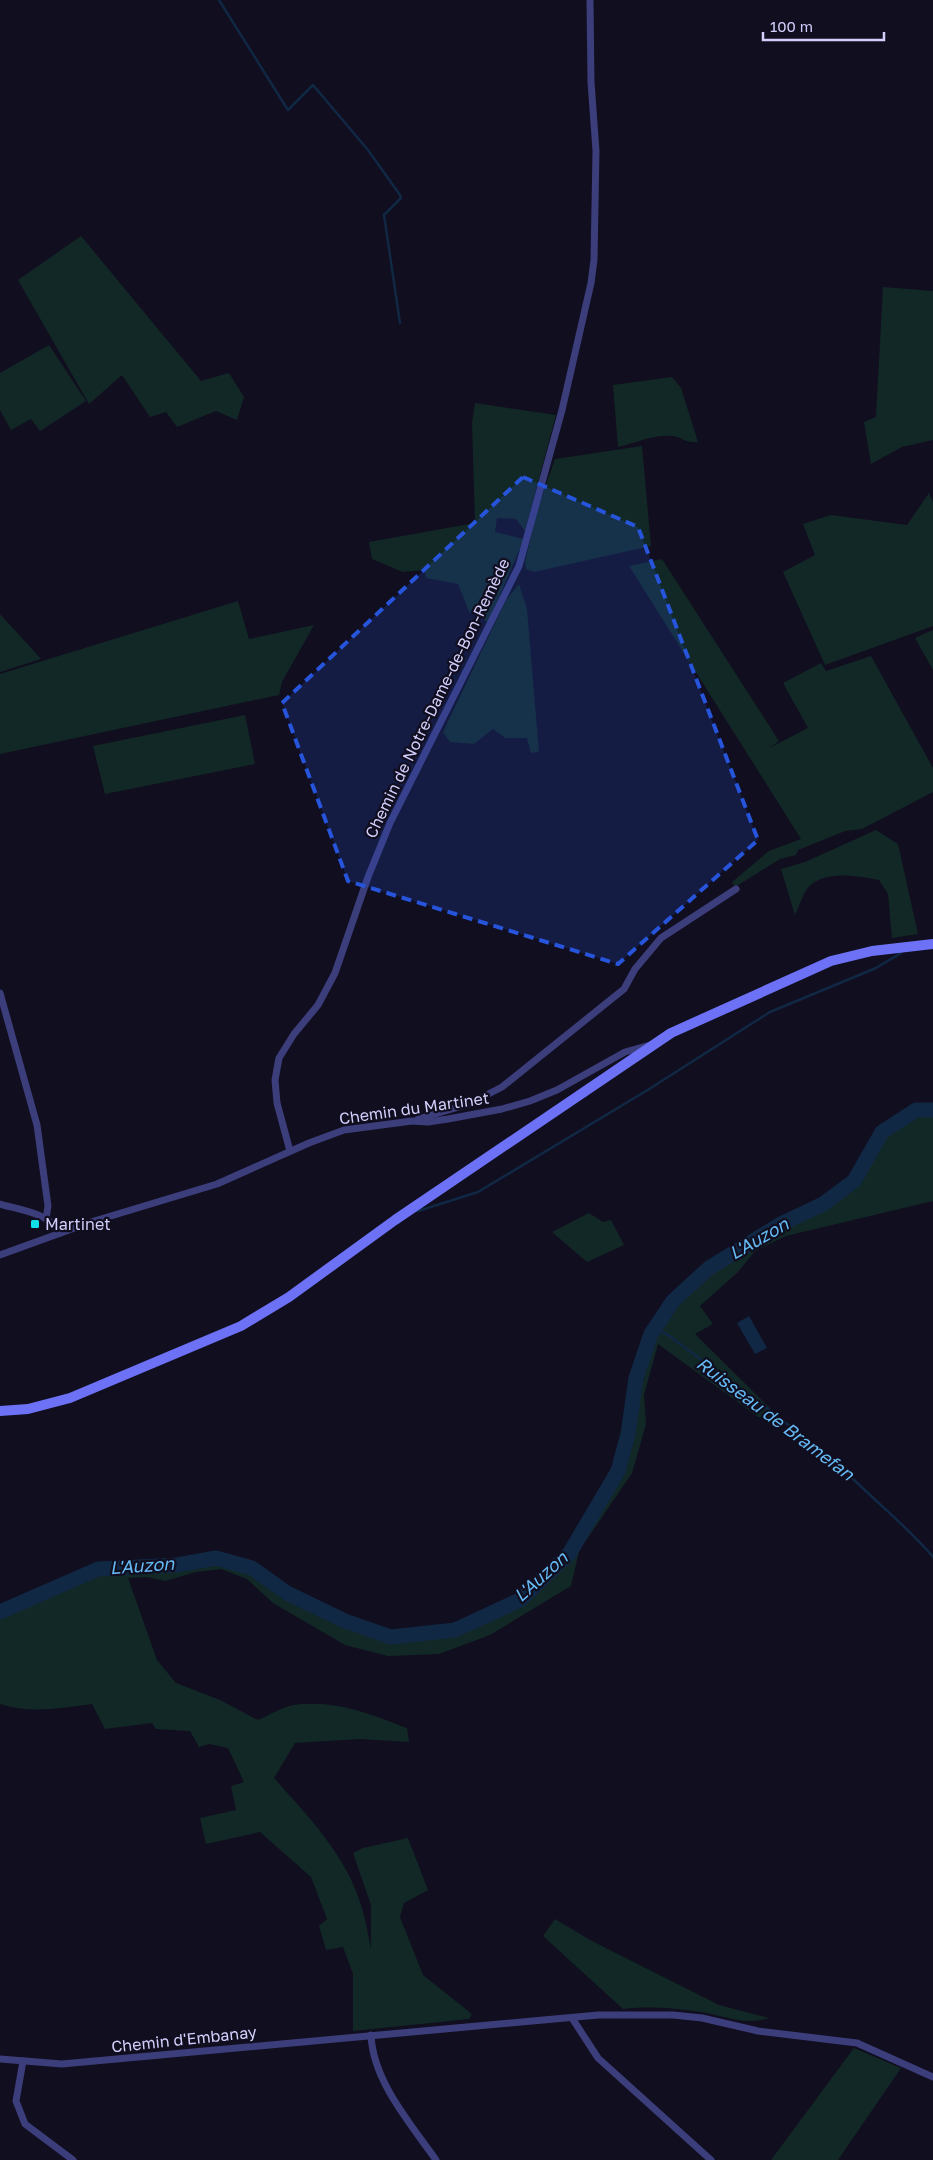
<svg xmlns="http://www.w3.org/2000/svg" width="933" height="2160" viewBox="0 0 933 2160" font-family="'Golos Text',sans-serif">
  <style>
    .green { fill: #122826 }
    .water { fill: #112845 }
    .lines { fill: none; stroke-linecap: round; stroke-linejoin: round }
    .stream { stroke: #112845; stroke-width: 2.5 }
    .river { stroke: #112845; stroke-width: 15 }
    .street { stroke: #3c3d7b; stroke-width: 7 }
    .secondary { stroke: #6d71f5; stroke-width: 10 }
    .marked { fill: #2654da; fill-opacity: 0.2; stroke: #2654da; stroke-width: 4; stroke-dasharray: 10 6; stroke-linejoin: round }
    .poi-dot { fill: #10dde7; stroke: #100e1f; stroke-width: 2 }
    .labels { text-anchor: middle; stroke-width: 4.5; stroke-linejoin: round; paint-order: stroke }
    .street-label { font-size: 16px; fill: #d2cffc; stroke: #100e1f }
    .poi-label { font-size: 16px; fill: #d2cffc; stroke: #100e1f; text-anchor: start }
    .water-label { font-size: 18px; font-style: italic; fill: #65b9f4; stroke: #100e1f }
  </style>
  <rect width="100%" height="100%" fill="#100e1f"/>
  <g class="green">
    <path d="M 81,236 L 201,381 L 229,373 L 244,397 L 237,420 L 216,411 L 177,427 L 166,412 L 150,417 L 122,375 L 89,404 L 18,280 Z"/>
    <path d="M 883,287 L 933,291 L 933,440 L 902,447 L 871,464 L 864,422 L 876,417 Z"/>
    <path d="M 49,345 L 86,401 L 40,431 L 31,419 L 11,430 L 0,410 L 0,373 Z"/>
    <path d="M 672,377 L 681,388 L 698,442 C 684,443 682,437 672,436 C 655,434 635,443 618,447 L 613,385 Z"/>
    <path d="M 475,403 L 556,415 L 525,531 L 516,519 L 497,518 L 495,532 L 524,539 L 488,623 L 478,614 L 469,612 L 458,584 L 426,578 L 424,570 L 403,572 L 372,559 L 369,542 L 475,523 L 472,423 Z"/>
    <path d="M 642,446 L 651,546 L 534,572 L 526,569 L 525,562 L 537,510 L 555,459 Z"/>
    <path d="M 929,493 L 933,502 L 933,626 L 825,665 L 783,572 L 815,555 L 803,524 L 831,515 L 907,525 Z"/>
    <path d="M 662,559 L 779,741 L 769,748 L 808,728 L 783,683 L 821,663 L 826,671 L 871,656 L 933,768 L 933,792 L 862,829 L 845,831 L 798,850 L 796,855 L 780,859 L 735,887 L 732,882 L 769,851 L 801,839 L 629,566 Z"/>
    <path d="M 519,584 L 527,609 L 539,752 L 531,753 L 527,738 L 505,738 L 493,729 L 474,744 L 450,742 L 443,732 L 506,600 Z"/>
    <path d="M 238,601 L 249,639 L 314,625 L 282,682 L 279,695 L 0,754 L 0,674 Z"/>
    <path d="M 0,614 L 41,659 L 0,672 Z"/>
    <path d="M 933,630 L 933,670 L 915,638 Z"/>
    <path d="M 245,715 L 255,764 L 105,794 L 93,746 Z"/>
    <path d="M 876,830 L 898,844 L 918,934 L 892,938 L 888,894 L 879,880 C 859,876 822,869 807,889 C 802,896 799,907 795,915 L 781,869 L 805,862 Z"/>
    <path d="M 918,1114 L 933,1114 L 933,1201 L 786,1236 L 755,1251 L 737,1273 L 700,1306 L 713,1324 L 695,1334 L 782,1420 L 758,1417 L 658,1344 L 644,1395 L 646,1424 L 632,1473 L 579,1551 L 571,1586 L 490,1635 L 439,1654 L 388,1656 L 345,1645 L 273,1603 L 247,1579 L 221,1569 L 196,1572 L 165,1581 L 147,1577 L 128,1578 L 157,1660 L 176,1683 L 220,1700 L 258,1720 C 270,1715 282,1707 294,1705 C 334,1699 371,1714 407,1728 L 409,1742 L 360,1739 L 295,1743 L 274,1778 C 309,1817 347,1856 362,1908 C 366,1921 368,1935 371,1949 L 371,1905 L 353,1853 L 363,1848 L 408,1838 L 428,1890 L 404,1903 L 400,1917 L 423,1975 L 472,2014 L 469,2019 L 353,2031 L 353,1974 L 343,1947 L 326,1950 L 319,1926 L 327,1919 L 311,1877 L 260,1832 L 206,1844 L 200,1818 L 236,1810 L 231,1786 L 244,1782 L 228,1748 L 209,1744 L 199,1747 L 190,1731 L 156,1729 L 152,1723 L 105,1729 L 92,1704 C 61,1708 31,1714 0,1704 L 0,1616 L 100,1571 L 176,1568 L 217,1562 L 250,1572 L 287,1597 L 346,1624 L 391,1640 L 457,1633 L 521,1602 L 571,1554 L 621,1472 L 630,1436 L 639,1379 L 653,1335 L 677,1303 L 711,1270 L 783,1226 L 824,1207 L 855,1185 L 884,1136 Z"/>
    <path d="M 589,1213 L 603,1222 L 611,1220 L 624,1245 L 587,1262 L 552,1232 Z"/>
    <path d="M 555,1919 L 592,1941 L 719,2005 L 769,2018 C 743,2026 727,2016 701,2012 C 675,2008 650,2006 623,2009 L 543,1936 Z"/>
    <path d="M 854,2048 L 901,2068 L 838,2160 L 771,2160 Z"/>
  </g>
  <path class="water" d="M 749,1316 L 767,1348 L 755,1354 L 737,1323 Z"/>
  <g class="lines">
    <g class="stream">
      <path d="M 219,0 L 288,110 L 313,85 L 368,150 L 400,195 L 401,198 L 384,215 L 400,323"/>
      <path d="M 418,1211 L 478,1192 L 646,1091 L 770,1012 L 876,968 L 901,953"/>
      <path d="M 655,1329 L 668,1335 C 736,1386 806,1434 868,1493 C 890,1514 913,1533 933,1557"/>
    </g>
    <path class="river" d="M 0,1612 L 98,1569 L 177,1565 L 216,1558 L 252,1568 L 287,1593 L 345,1621 L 391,1637 L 455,1630 L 520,1600 L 569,1554 L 618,1471 L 628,1434 L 636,1378 L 651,1334 L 673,1301 L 709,1268 L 781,1224 L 823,1204 L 854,1181 L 882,1132 L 916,1110 L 933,1110"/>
    <g class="street">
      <path d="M 0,993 L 37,1125 L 48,1206 L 46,1219"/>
      <path d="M 418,1119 L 469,1104 L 502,1087 L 624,989 L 635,969 L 661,938 L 736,889"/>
      <path d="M 290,1151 L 277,1103 L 275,1080 L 279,1058 L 294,1034 L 318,1005 L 335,973 L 368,877 L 390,823 L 519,566 L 562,410 L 591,283 L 594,260 L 596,151 L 591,82 L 590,0"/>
      <path d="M 0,1204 C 20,1210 50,1213 60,1233"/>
      <path d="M 0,1255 L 91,1222 L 217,1184 L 309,1143 L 344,1130 L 412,1121 L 428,1122 L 448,1119 L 502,1109 L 530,1101 L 557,1090 L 625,1052 L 650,1045"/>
      <path d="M 572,2018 L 598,2058 L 711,2160"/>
      <path d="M 371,2035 C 373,2081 410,2123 436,2160"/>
      <path d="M 0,2059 L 62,2064 L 598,2015 L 673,2015 L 702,2018 L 758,2031 L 857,2043 L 933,2077"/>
      <path d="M 23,2061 L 16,2101 L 25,2124 L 73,2160"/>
    </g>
    <path class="secondary" d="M 0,1411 L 28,1409 L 70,1398 L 241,1326 L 289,1297 L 395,1220 L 671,1033 L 831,961 L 872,951 L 933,944"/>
  </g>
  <path class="marked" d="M 523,477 L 638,527 L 758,840 L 618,964 L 348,881 L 282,703 Z"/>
  <rect class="poi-dot" x="30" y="1219" width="10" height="10" rx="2.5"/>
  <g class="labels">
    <g class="street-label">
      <text transform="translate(437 698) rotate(-64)" y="6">Chemin de Notre-Dame-de-Bon-Remède</text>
      <text transform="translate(414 1108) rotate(-8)" y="6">Chemin du Martinet</text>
      <text transform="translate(184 2039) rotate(-6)" y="6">Chemin d'Embanay</text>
    </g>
    <g class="poi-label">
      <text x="45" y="1230">Martinet</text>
    </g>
    <g class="water-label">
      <text transform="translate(759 1239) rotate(-30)" y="6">L'Auzon</text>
      <text transform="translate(775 1419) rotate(37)" y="6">Ruisseau de Bramefan</text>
      <text transform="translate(142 1566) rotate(-4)" y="6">L'Auzon</text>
      <text transform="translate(541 1577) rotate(-42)" y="6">L'Auzon</text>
    </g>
  </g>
  <path d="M763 32v8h121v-8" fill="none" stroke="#d2cffc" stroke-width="2.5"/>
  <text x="770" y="32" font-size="15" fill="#d2cffc" stroke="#100e1f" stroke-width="4" paint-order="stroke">100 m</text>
</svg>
